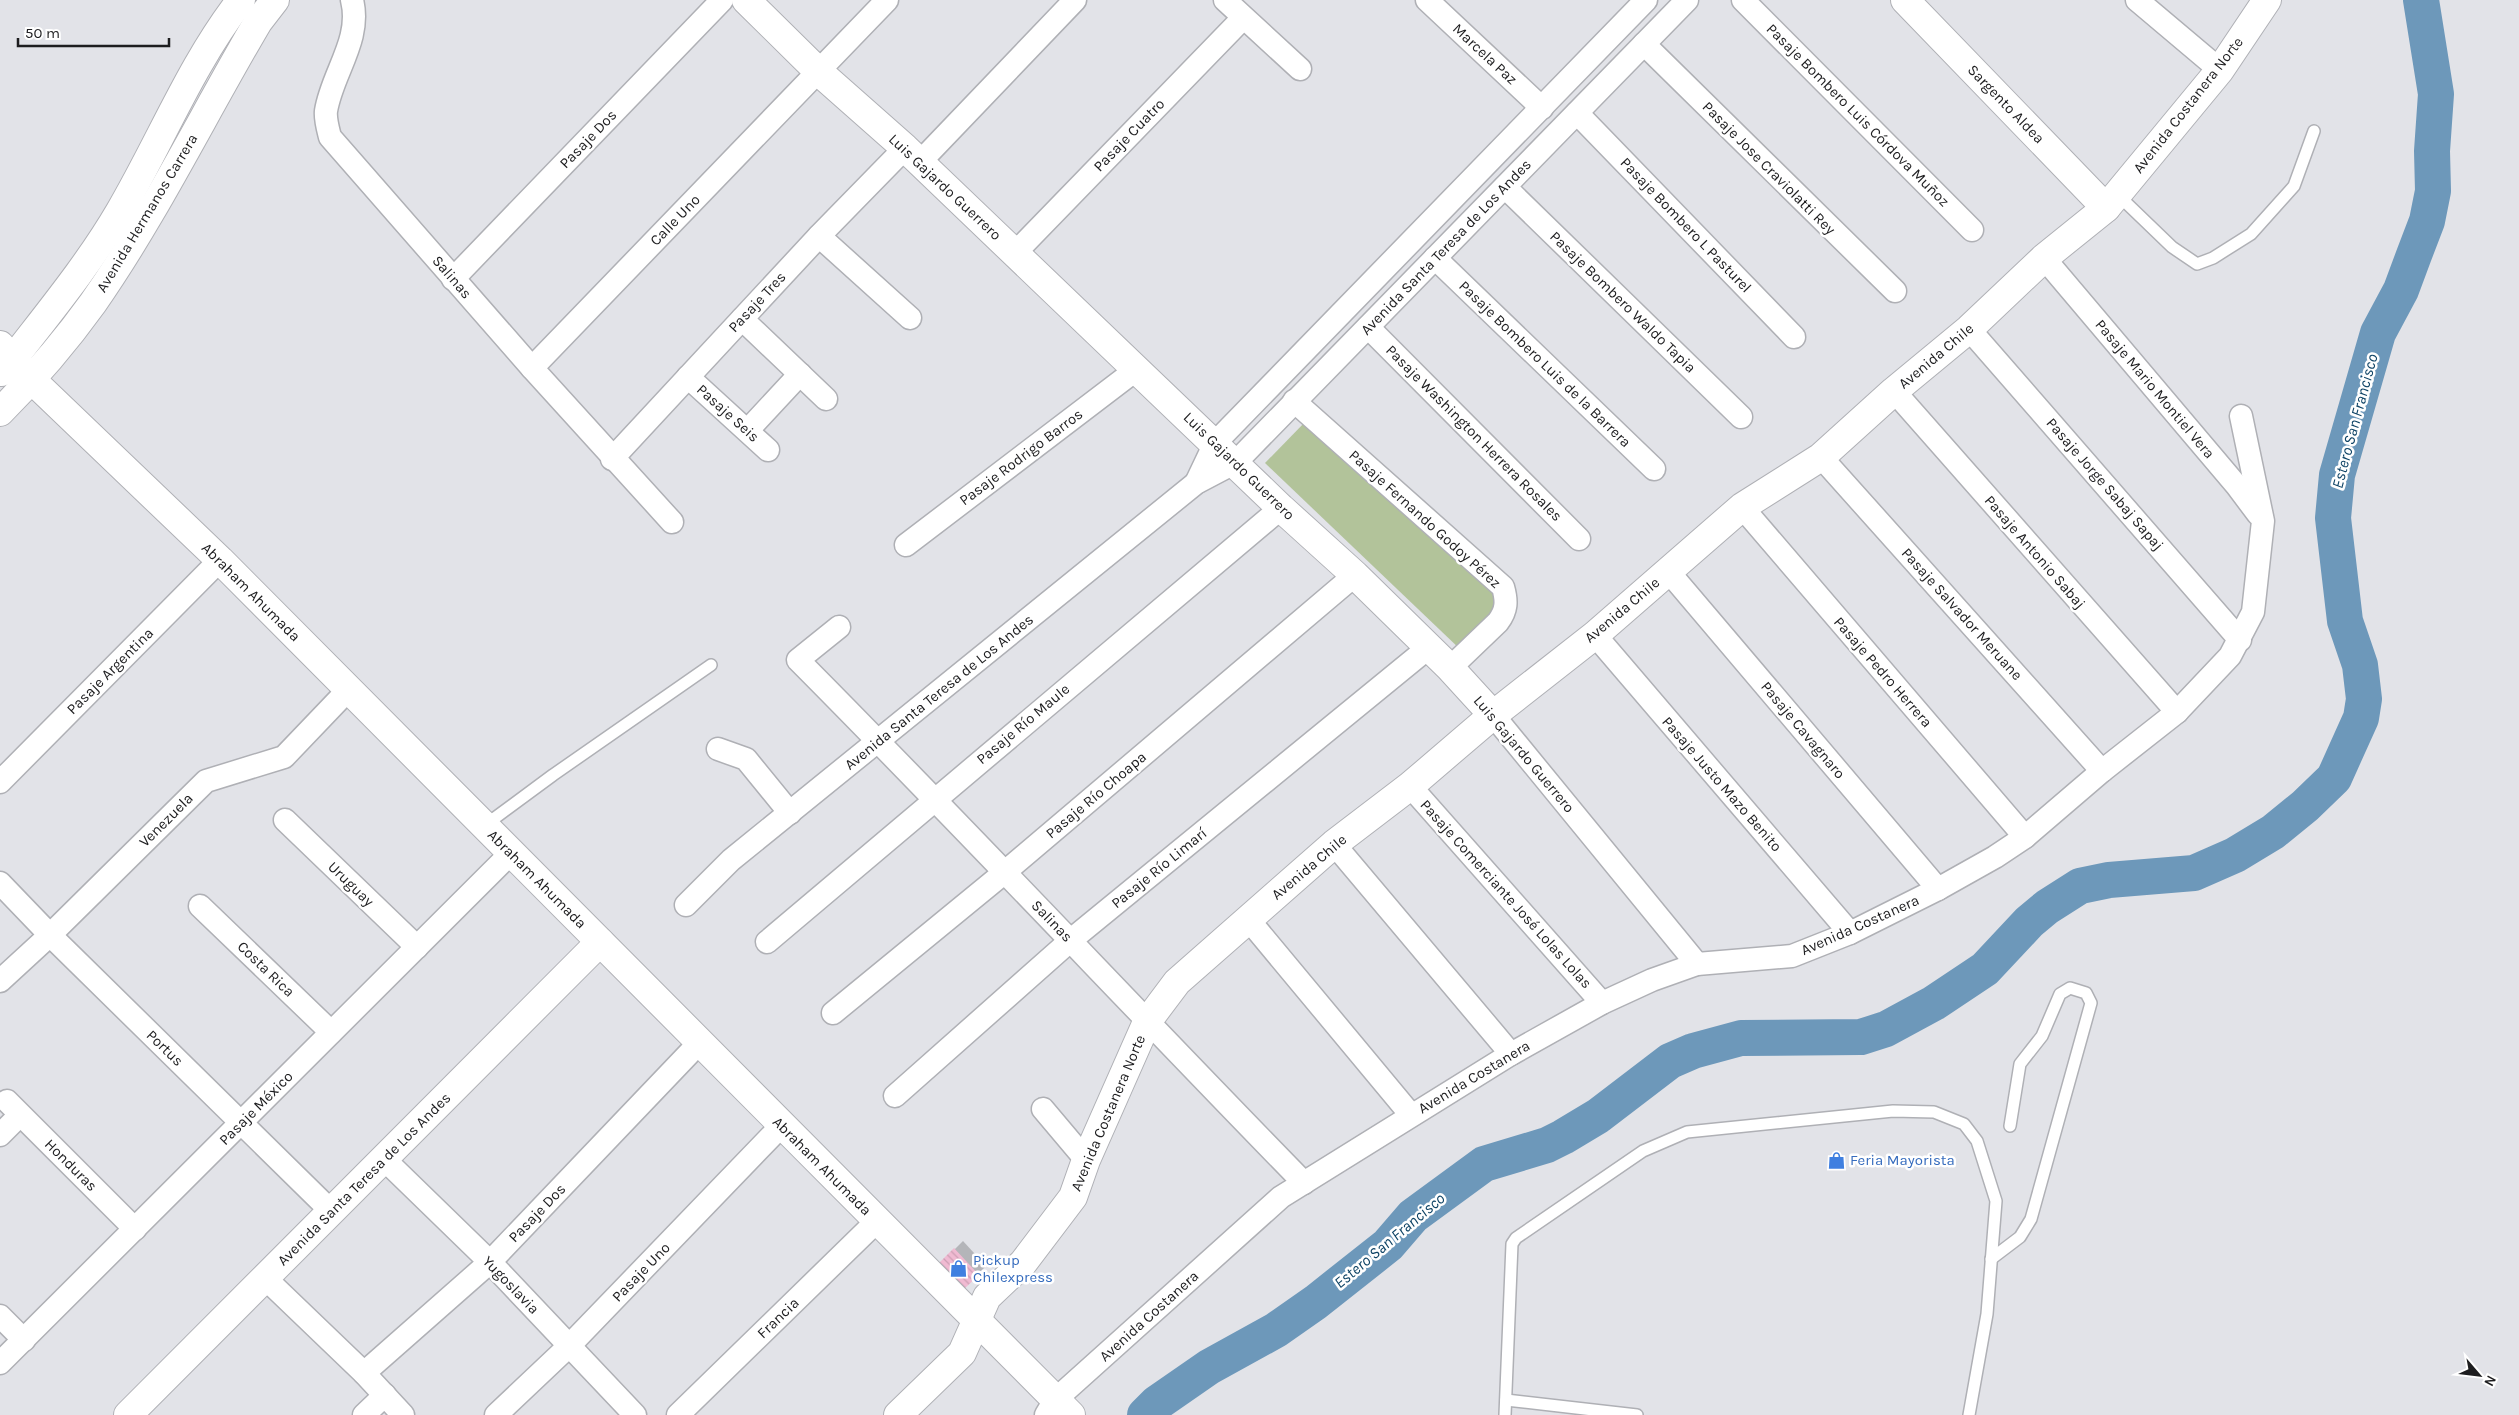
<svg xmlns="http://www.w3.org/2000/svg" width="2519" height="1415" viewBox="0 0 2519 1415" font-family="Karla,sans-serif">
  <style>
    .green { fill: #b2c39a }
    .shadow { fill: #0003 }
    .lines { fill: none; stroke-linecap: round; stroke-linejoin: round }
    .river { stroke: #6d98ba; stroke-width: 36 }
    .building { fill: url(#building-back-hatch) }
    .lane-casing { stroke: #afb0b5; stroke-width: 14 }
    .street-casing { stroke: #afb0b5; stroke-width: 25 }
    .secondary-casing { stroke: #afb0b5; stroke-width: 30 }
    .lane { stroke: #fff; stroke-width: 11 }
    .street { stroke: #fff; stroke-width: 22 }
    .secondary { stroke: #fff; stroke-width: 28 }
    .labels { text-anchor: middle; stroke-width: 5; stroke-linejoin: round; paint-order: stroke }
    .street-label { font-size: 15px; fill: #1d1d1f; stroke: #fff }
    .shop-label { font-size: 15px; fill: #366cbe; stroke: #fff; text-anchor: start }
    .water-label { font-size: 16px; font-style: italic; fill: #0e4365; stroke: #fff }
  </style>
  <defs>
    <pattern id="building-back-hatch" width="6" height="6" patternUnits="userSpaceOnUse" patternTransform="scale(1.25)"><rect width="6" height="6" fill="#f0bad2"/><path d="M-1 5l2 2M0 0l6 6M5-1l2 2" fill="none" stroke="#cd9fb4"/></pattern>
  </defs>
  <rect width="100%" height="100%" fill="#e2e3e8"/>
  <path class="green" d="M 1306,421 L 1502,594 L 1499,613 L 1462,651 L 1265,463 Z"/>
  <path class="shadow" d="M 963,1241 L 986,1266 L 978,1274 L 941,1263 Z"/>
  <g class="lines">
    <path class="river" d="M 1145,1415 L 1157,1403 L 1209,1367 L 1276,1330 L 1316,1302 L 1388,1245 L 1413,1216 L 1484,1164 L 1547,1145 L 1563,1137 L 1598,1116 L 1670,1061 L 1693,1051 L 1741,1038 L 1861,1037 L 1886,1029 L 1934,1003 L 1985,969 L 2029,922 L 2047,907 L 2080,886 L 2109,880 L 2194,873 L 2235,855 L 2273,832 L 2305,806 L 2334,778 L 2361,718 L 2364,699 L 2360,665 L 2345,621 L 2333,518 L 2337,475 L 2378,333 L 2401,290 L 2414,255 L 2427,221 L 2433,191 L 2432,151 L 2436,94 L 2421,0"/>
  </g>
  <path class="building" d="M 954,1248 L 979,1275 L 964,1289 L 939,1263 Z"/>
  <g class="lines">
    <defs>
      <g id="lane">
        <path d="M 2118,195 L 2172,247 L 2197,264 L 2213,258 L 2251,234 L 2294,186 L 2314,131"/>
        <path d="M 484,826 L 553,775 L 711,665"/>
        <path d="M 1991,1259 L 2020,1237 L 2031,1219 L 2091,1003 L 2086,993 L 2070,988 L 2060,994 L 2042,1036 L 2020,1064 L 2010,1126"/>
        <path d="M 1506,1400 L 1637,1415"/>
        <path d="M 1505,1415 L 1512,1244 L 1516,1238 L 1643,1151 L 1687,1132 L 1893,1111 L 1934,1112 L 1964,1124 L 1977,1141 L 1996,1201 L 1987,1314 L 1969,1415"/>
      </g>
      <g id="street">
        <path d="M 352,0 C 362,40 332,73 326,111 C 325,119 328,129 330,137 L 532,368 L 672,522"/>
        <path d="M 1225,0 L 1300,69"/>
        <path d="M 1427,0 L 1542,108"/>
        <path d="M 1743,0 L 1972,230"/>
        <path d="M 2137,0 L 2220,70"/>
        <path d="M 1644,44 L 1895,291"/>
        <path d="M 1577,113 L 1794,337"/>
        <path d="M 920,162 L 1075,0"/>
        <path d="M 1505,187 L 1741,417"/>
        <path d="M 819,236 L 910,318"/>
        <path d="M 1015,253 L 1243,18"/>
        <path d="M 1435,258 L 1654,469"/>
        <path d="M 2044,258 L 2237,486 L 2258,514"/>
        <path d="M 453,279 L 722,0"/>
        <path d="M 742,319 L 826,399"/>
        <path d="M 1368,327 L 1579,539"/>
        <path d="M 1969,329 L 2240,640"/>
        <path d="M 532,368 L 887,0"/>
        <path d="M 688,377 L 768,450"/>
        <path d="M 1894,391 L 2177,712"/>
        <path d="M 1294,401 L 1503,587 C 1507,601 1507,610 1498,622 L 1450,668"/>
        <path d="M 748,430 L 800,374"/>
        <path d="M 1821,457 L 2102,771"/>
        <path d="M 612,459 L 819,236 L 905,148"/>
        <path d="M 1196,483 L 1215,443 L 1646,0"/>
        <path d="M 1742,507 L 2025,837"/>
        <path d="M 906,545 L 1137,369"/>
        <path d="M 1668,571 L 1938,889"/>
        <path d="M 839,627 L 798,660 C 969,832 1134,1009 1304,1183"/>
        <path d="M 1595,635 L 1850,933"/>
        <path d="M 1493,715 L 1697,964"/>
        <path d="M 718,749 L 746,759 L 790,813"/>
        <path d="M 0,782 L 220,560"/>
        <path d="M 1410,786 L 1602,1003"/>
        <path d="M 285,820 L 417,947"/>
        <path d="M 1334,844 L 1511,1054"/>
        <path d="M 0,883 L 50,935 L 331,1211"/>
        <path d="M 686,905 L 731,860 L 1196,483 L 1236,462 L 1687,0"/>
        <path d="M 200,906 L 331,1032"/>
        <path d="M 1248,919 L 1411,1115"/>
        <path d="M 767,942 L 1281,508"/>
        <path d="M 0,981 L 50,935 L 206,781 L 284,757 L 349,689"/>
        <path d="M 833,1013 L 1005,872 L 1355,575"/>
        <path d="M 895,1096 L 1071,940 L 1428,648"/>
        <path d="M 7,1101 L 135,1229"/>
        <path d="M 1043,1109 L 1086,1160"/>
        <path d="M 0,1135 L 20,1115"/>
        <path d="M 384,1159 L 490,1262 L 635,1415"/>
        <path d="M 265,1278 L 364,1373 L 403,1415"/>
        <path d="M 0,1316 L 24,1340"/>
        <path d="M 0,1363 L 511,853"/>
        <path d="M 364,1373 L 490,1262 L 700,1042"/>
        <path d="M 364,1415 L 385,1395"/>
        <path d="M 496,1415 L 569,1346 L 782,1125"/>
        <path d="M 678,1415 L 877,1221"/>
        <path d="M 1046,1415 L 1055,1400 L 1281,1197 L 1511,1054 L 1602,1003 L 1652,980 L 1697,964 L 1792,956 L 1850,933 L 1938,889 L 1995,857 L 2025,837 L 2102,771 L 2177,712 L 2230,656 L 2253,612 L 2263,521 L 2241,416"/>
      </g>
      <g id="secondary">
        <path d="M 746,0 L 819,72 L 905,148 L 1281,508 L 1355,575 L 1450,668 L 1493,715"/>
        <path d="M 1905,0 L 2106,208"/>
        <path d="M 0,345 L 32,380 L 220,560 L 1071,1415"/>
        <path d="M 1,372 L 13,359 C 50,311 89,264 120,211 C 161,141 191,64 241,0"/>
        <path d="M 0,412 C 34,378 65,342 93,303 C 155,214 203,115 258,22 L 275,0"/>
        <path d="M 128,1415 L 600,942"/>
        <path d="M 898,1415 L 962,1353 L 987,1297 L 1023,1263 L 1073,1197 L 1086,1160 L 1147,1022 L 1177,982 L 1334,844 L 1410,786 L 1493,715 L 1595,635 L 1742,507 L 1821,457 L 1894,391 L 1969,329 L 2044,258 L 2106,208 L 2220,70 L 2267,0"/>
      </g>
    </defs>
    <use href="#lane" class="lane-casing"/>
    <use href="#street" class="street-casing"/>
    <use href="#secondary" class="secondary-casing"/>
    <use href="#lane" class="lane"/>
    <use href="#street" class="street"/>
    <use href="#secondary" class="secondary"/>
  </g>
  <defs>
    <symbol id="shop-bare" viewBox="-9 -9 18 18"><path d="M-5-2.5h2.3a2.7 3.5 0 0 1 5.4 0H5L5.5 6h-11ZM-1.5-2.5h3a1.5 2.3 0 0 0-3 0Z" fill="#3f7fe0" stroke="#fff" stroke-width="2.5" paint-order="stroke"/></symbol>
  </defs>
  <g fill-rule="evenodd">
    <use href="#shop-bare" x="1824" y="1148" width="25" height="25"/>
    <use href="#shop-bare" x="946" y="1256" width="25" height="25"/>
  </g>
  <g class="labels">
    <g class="street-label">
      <text transform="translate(1485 54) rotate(43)" y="5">Marcela Paz</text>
      <text transform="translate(2006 104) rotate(46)" y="5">Sargento Aldea</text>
      <text transform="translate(2188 105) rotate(-52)" y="5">Avenida Costanera Norte</text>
      <text transform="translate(1858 115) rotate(45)" y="5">Pasaje Bombero Luis Córdova Muñoz</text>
      <text transform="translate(1129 135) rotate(-46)" y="5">Pasaje Cuatro</text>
      <text transform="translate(588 139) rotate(-46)" y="5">Pasaje Dos</text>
      <text transform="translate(1769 168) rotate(45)" y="5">Pasaje Jose Craviolatti Rey</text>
      <text transform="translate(945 187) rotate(43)" y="5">Luis Gajardo Guerrero</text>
      <text transform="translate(147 213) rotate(-59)" y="5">Avenida Hermanos Carrera</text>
      <text transform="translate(675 220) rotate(-46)" y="5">Calle Uno</text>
      <text transform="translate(1686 225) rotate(46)" y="5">Pasaje Bombero L Pasturel</text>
      <text transform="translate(1446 247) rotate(-46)" y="5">Avenida Santa Teresa de Los Andes</text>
      <text transform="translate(452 277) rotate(49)" y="5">Salinas</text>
      <text transform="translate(757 302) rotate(-47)" y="5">Pasaje Tres</text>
      <text transform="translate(1623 302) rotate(44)" y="5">Pasaje Bombero Waldo Tapia</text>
      <text transform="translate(1936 356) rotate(-40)" y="5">Avenida Chile</text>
      <text transform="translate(1545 364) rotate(44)" y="5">Pasaje Bombero Luis de la Barrera</text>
      <text transform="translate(2155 389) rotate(50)" y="5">Pasaje Mario Montiel Vera</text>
      <text transform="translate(728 413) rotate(42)" y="5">Pasaje Seis</text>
      <text transform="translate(1474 433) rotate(45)" y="5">Pasaje Washington Herrera Rosales</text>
      <text transform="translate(1021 457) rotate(-37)" y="5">Pasaje Rodrigo Barros</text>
      <text transform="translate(1239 466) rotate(44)" y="5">Luis Gajardo Guerrero</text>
      <text transform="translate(2105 484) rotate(49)" y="5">Pasaje Jorge Sabaj Sapaj</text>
      <text transform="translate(1425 519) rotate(42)" y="5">Pasaje Fernando Godoy Pérez</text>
      <text transform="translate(2035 552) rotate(49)" y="5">Pasaje Antonio Sabaj</text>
      <text transform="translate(251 592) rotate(45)" y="5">Abraham Ahumada</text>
      <text transform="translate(1622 610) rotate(-40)" y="5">Avenida Chile</text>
      <text transform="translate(1962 614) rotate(48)" y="5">Pasaje Salvador Meruane</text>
      <text transform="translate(110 671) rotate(-45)" y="5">Pasaje Argentina</text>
      <text transform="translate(1883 672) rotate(49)" y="5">Pasaje Pedro Herrera</text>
      <text transform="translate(939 692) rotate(-39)" y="5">Avenida Santa Teresa de Los Andes</text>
      <text transform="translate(1023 724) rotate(-40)" y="5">Pasaje Río Maule</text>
      <text transform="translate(1803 730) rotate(50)" y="5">Pasaje Cavagnaro</text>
      <text transform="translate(1524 754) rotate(50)" y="5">Luis Gajardo Guerrero</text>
      <text transform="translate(1722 784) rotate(49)" y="5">Pasaje Justo Mazo Benito</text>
      <text transform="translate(1096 795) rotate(-40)" y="5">Pasaje Río Choapa</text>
      <text transform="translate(166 820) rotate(-45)" y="5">Venezuela</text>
      <text transform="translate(1309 867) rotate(-40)" y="5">Avenida Chile</text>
      <text transform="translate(1159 868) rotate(-39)" y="5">Pasaje Río Limarí</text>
      <text transform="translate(537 879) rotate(45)" y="5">Abraham Ahumada</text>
      <text transform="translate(351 884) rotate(44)" y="5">Uruguay</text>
      <text transform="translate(1506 894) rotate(48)" y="5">Pasaje Comerciante José Lolas Lolas</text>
      <text transform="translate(1052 921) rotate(46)" y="5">Salinas</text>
      <text transform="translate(1860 925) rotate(-24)" y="5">Avenida Costanera</text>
      <text transform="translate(266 969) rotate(44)" y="5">Costa Rica</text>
      <text transform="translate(165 1048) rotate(44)" y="5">Portus</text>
      <text transform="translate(1474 1077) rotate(-31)" y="5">Avenida Costanera</text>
      <text transform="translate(256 1108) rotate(-45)" y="5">Pasaje México</text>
      <text transform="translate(1108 1113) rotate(-67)" y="5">Avenida Costanera Norte</text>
      <text transform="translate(71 1165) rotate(45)" y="5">Honduras</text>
      <text transform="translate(822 1166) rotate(45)" y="5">Abraham Ahumada</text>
      <text transform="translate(364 1179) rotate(-45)" y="5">Avenida Santa Teresa de Los Andes</text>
      <text transform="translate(537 1213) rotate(-46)" y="5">Pasaje Dos</text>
      <text transform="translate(641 1272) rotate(-46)" y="5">Pasaje Uno</text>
      <text transform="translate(511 1285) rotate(46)" y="5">Yugoslavia</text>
      <text transform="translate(1149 1316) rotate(-42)" y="5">Avenida Costanera</text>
      <text transform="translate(778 1318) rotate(-44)" y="5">Francia</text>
    </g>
    <g class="shop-label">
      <text x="1850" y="1165">Feria Mayorista</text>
      <text x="973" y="1265">Pickup<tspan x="973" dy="17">Chilexpress</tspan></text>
    </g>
    <g class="water-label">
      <text transform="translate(2354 421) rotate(-75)" y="6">Estero San Francisco</text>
      <text transform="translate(1389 1240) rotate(-40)" y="6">Estero San Francisco</text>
    </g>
  </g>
  <g transform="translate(2479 1375) rotate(118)" stroke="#ffffff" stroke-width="4" paint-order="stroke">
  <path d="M0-4L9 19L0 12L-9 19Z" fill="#1d1d1f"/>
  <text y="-8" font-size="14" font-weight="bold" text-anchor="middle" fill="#1d1d1f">N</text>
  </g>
  <path d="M18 38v8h151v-8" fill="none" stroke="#1d1d1f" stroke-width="2.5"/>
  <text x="25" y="38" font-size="15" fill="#1d1d1f" stroke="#ffffff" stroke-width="4" paint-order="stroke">50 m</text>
</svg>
